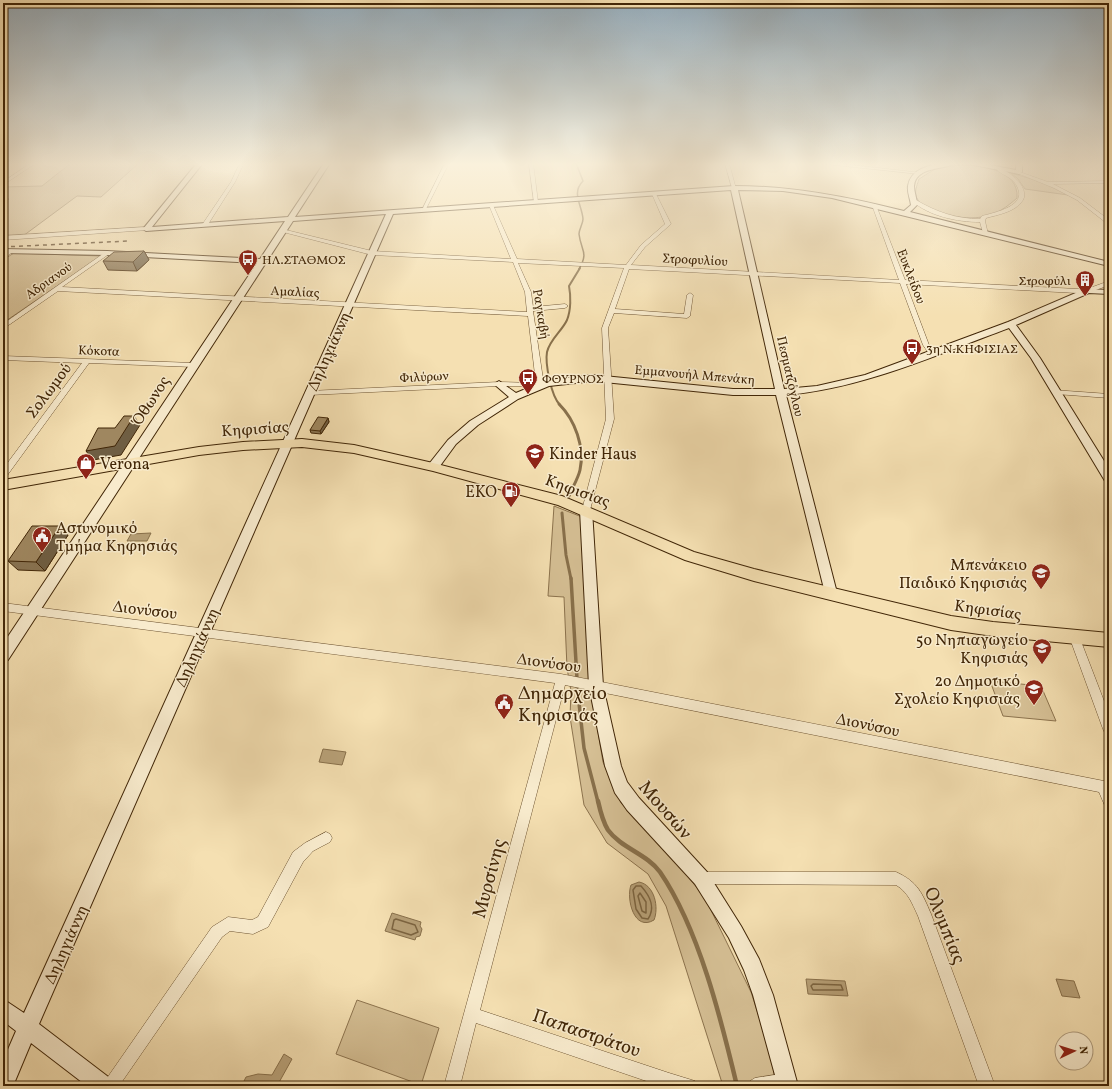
<svg xmlns="http://www.w3.org/2000/svg" width="1112" height="1089" viewBox="0 0 1112 1089" font-family="Vollkorn,serif">
  <style>
    .green { fill: #d6c095; stroke: #8c734e }
    .water { fill: #b8a178; stroke: #88704b }
    .lines { fill: none; stroke-linecap: round; stroke-linejoin: round }
    .shore { stroke: #7c6440; stroke-width: 1.5 }
    .stream-far4 { stroke: #88704b; stroke-width: 1.5 }
    .stream-far3 { stroke: #88704b; stroke-width: 2 }
    .stream-far2 { stroke: #88704b; stroke-width: 3 }
    .stream-far1 { stroke: #88704b; stroke-width: 3.5 }
    .stream { stroke: #88704b; stroke-width: 4.5 }
    .street-casing { stroke: #6e5432; stroke-width: 1 }
    .secondary-casing { stroke: #412607; stroke-width: 2 }
    .primary-casing { stroke: #412607; stroke-width: 2 }
    .street { fill: #f8ebcd; fill-rule: evenodd }
    .secondary { fill: #f8ebcd; fill-rule: evenodd }
    .primary { fill: #f5e0b2; fill-rule: evenodd }
    .rail { stroke: #412607; stroke-width: 1.5; stroke-dasharray: 4 4; stroke-linecap: butt }
    .wall { fill: #897453; stroke: #412607 }
    .shaded-wall { fill: #6f5e43; stroke: #412607 }
    .building { fill: #9f8760; stroke: #412607 }
    .labels { text-anchor: middle; stroke-width: 3; stroke-linejoin: round; paint-order: stroke }
    .far-poi-label { font-size: 13px; fill: #412607; stroke: #f8ebcd; text-anchor: start }
    .far-street-label { font-size: 13px; fill: #412607; stroke: #f8ebcd }
    .street-label { font-size: 16px; fill: #412607; stroke: #f8ebcd }
    .poi-label { font-size: 16px; fill: #412607; stroke: #f8ebcd; text-anchor: end }
    .near-poi-label { font-size: 19px; fill: #412607; stroke: #f8ebcd; text-anchor: start }
    .near-street-label { font-size: 19px; fill: #412607; stroke: #f8ebcd }
  </style>
  <rect width="100%" height="100%" fill="#f5e0b2"/>
  <filter id="stains"><feTurbulence type="fractalNoise" baseFrequency=".005" numOctaves="4"/><feColorMatrix values="0 0 0 0 .2 0 0 0 0 .09 0 0 0 0 .02 0 0 0 .5 -.17"/></filter>
  <radialGradient id="worn" r=".72"><stop offset=".6" stop-color="#630" stop-opacity="0"/><stop offset="1" stop-color="#630" stop-opacity=".3"/></radialGradient>
  <g class="green">
    <path d="M 71,163 L 139,163 L 101,197 L 77,196 L 23,236 L 3,237 L 3,204 L 9,199 L 3,198 L 3,187 L 42,186 Z"/>
    <path d="M 959,165 C 980,165 1019,169 1017,198 C 1007,207 996,215 982,217 C 966,220 928,215 918,200 C 913,193 917,186 919,179 L 935,169 Z"/>
    <path d="M 1011,173 L 1042,182 L 1068,195 L 1025,189 L 1018,179 Z"/>
    <path d="M 14,253 L 101,256 L 3,323 L 3,260 Z"/>
    <path d="M 554,506 L 582,517 L 591,690 L 603,762 L 621,803 L 671,855 L 705,898 L 751,992 L 771,1054 L 776,1086 L 723,1086 L 666,906 L 648,874 L 607,843 L 584,805 L 570,717 L 571,691 L 567,668 L 564,597 L 548,596 Z"/>
    <path d="M 990,681 L 1041,686 L 1056,721 L 1003,716 Z"/>
    <path d="M 357,1000 L 439,1028 L 421,1085 L 336,1054 Z"/>
  </g>
  <g class="water">
    <path d="M 151,533 L 147,541 L 127,541 L 131,534 Z"/>
    <path d="M 323,749 L 346,752 L 342,765 L 319,762 Z"/>
    <path d="M 639,882 C 655,885 659,908 654,920 C 634,932 626,899 631,885 Z"/>
    <path d="M 392,913 L 421,922 L 420,926 L 422,929 L 420,936 L 416,937 L 415,940 L 385,931 Z"/>
    <path d="M 806,979 L 845,981 L 848,996 L 808,994 Z"/>
    <path d="M 1056,979 L 1074,981 L 1080,998 L 1062,996 Z"/>
    <path d="M 284,1054 L 292,1059 L 277,1086 L 251,1086 L 244,1081 L 246,1077 L 258,1074 L 272,1075 Z"/>
  </g>
  <g class="lines">
    <g class="shore">
      <path d="M 636,886 L 641,886 C 650,896 656,907 648,919 L 642,918 L 636,909 L 633,890 Z"/>
      <path d="M 640,893 L 646,902 L 646,913 L 642,911 L 638,896 Z"/>
      <path d="M 396,919 L 415,925 L 418,932 L 411,935 L 392,929 L 394,920 Z"/>
      <path d="M 813,984 L 841,985 L 843,990 L 813,990 L 811,986 Z"/>
    </g>
    <path class="stream-far4" d="M 576,163 L 583,181 C 571,193 582,205 583,219 C 583,224 579,229 579,234 C 581,251 589,252 579,269"/>
    <path class="stream-far3" d="M 560,405 C 551,396 545,363 547,352 C 550,339 562,331 567,320 C 571,310 571,296 569,286 L 580,268"/>
    <g class="stream-far2">
      <path d="M 559,404 C 575,420 585,447 580,470 C 578,479 572,488 569,496"/>
      <path d="M 562,513 L 566,555 L 571,579"/>
    </g>
    <g class="stream-far1">
      <path d="M 571,578 L 577,679"/>
      <path d="M 577,685 L 584,748 L 598,802"/>
    </g>
    <path class="stream" d="M 598,801 C 600,810 603,822 608,830 C 621,848 647,854 660,872 C 699,929 721,1019 737,1086"/>
    <defs>
      <g id="street">
        <path d="M 31,163 L 36,163 L 3,185 L 3,182 Z"/>
        <path d="M 240,163 L 244,163 L 235,182 L 207,226 L 203,226 L 202,225 L 231,182 Z"/>
        <path d="M 445,163 L 449,163 L 426,209 L 422,210 Z"/>
        <path d="M 529,163 L 533,163 L 538,202 L 536,203 L 534,202 Z"/>
        <path d="M 725,163 L 729,163 L 736,189 L 732,188 Z"/>
        <path d="M 816,163 L 835,163 L 922,173 L 920,174 Z"/>
        <path d="M 996,168 C 1007,168 1030,187 1023,200 C 1016,212 997,215 986,218 L 985,221 L 988,234 L 983,233 L 980,222 C 957,222 929,216 912,201 L 916,200 C 936,212 957,219 980,219 L 982,216 C 993,213 1022,207 1019,192 C 1018,187 1015,182 1011,179 C 1006,175 998,173 996,168 Z"/>
        <path d="M 1017,171 L 1048,182 L 1109,181 L 1109,183 L 1053,184 L 1080,198 L 1109,220 L 1109,225 L 1077,200 L 1054,188 L 1017,173 Z"/>
        <path d="M 654,193 L 656,194 L 671,224 L 645,247 L 631,265 L 899,280 L 872,205 L 874,204 L 876,205 L 905,280 L 1077,289 L 1087,289 L 1109,281 L 1109,285 L 1088,293 L 1077,293 L 906,284 L 929,345 L 935,354 L 932,356 L 930,355 L 923,345 L 900,283 L 629,269 L 615,309 L 684,314 L 687,295 L 690,293 L 693,295 L 690,316 L 687,318 L 614,313 L 608,328 L 614,419 L 590,510 L 586,513 L 582,510 L 606,419 L 602,328 L 624,268 L 518,263 L 531,292 L 533,307 L 565,304 L 568,306 L 565,308 L 533,311 L 544,386 L 540,388 L 531,386 L 499,386 L 309,395 L 305,393 L 309,391 L 499,382 L 536,383 L 528,316 L 58,291 L 3,329 L 3,324 L 107,251 L 109,252 L 109,254 L 62,287 L 527,312 L 525,292 L 513,262 L 372,255 L 279,231 L 282,229 L 372,251 L 511,259 L 489,205 L 491,204 L 493,205 L 517,259 L 626,265 L 641,245 L 665,224 L 652,194 Z"/>
        <path d="M 146,227 L 149,229 L 148,230 L 3,240 L 3,236 Z"/>
        <path d="M 9,250 L 14,251 L 3,259 L 3,254 Z"/>
        <path d="M 3,356 L 194,363 L 197,365 L 194,367 L 89,363 L 6,477 L 3,478 L 3,469 L 82,363 L 3,360 Z"/>
        <path d="M 1053,390 L 1109,394 L 1109,398 L 1056,394 L 1053,394 Z"/>
        <path d="M 3,603 L 561,674 L 1109,782 L 1109,808 L 1105,806 L 1099,792 L 565,685 L 480,1010 L 669,1073 L 695,1081 L 698,1086 L 661,1086 L 476,1023 L 460,1086 L 444,1086 L 555,683 L 3,611 Z"/>
        <path d="M 1074,632 L 1078,633 L 1079,636 L 1109,714 L 1109,734 L 1105,733 L 1103,729 L 1069,636 L 1070,633 Z"/>
        <path d="M 326,832 L 330,834 L 332,838 L 330,842 L 313,851 L 303,862 L 268,927 L 253,934 L 230,931 L 222,937 L 119,1086 L 102,1086 L 105,1081 L 212,927 L 228,917 L 252,920 L 258,917 L 293,852 L 305,843 Z"/>
        <path d="M 701,872 L 896,872 C 918,882 922,893 931,914 L 995,1086 L 979,1086 L 918,916 C 912,903 908,892 896,885 L 701,884 L 696,883 L 695,878 L 696,873 Z"/>
        <path d="M 787,1073 L 792,1076 L 795,1081 L 793,1086 L 747,1086 L 750,1081 L 755,1078 Z"/>
      </g>
      <g id="secondary">
        <path d="M 197,163 L 203,163 L 152,227 L 288,217 L 324,163 L 330,163 L 295,217 L 734,186 C 792,186 848,197 904,211 L 911,205 C 910,198 907,192 908,186 C 911,165 940,163 956,163 C 944,170 916,166 914,186 C 914,192 917,199 917,205 L 910,212 L 1109,262 L 1109,266 L 832,198 L 783,191 L 738,190 L 784,389 L 817,386 L 865,375 L 1008,322 L 1085,289 L 1109,290 L 1109,294 L 1089,293 L 1016,325 L 1040,358 L 1109,469 L 1109,482 L 1105,481 L 1031,358 L 1009,328 C 936,355 864,388 786,395 L 837,593 L 836,597 L 831,598 L 826,597 L 825,593 L 776,395 L 733,395 L 594,381 L 549,386 L 518,399 L 478,425 L 456,444 L 437,470 L 429,470 L 428,467 L 429,464 L 448,440 L 470,421 L 509,397 L 494,384 L 499,381 L 516,393 L 547,380 L 594,375 L 733,389 L 775,389 L 731,190 L 393,214 L 39,1024 L 111,1079 L 114,1086 L 87,1086 L 31,1043 L 13,1086 L 3,1086 L 3,1061 L 16,1031 L 3,1021 L 3,999 L 24,1013 L 386,214 L 293,221 L 8,660 L 3,662 L 3,644 L 257,263 L 107,255 L 3,253 L 3,249 L 107,251 L 260,259 L 285,221 L 146,231 L 143,229 Z"/>
        <path d="M 964,163 L 979,163 L 1016,170 L 1016,163 L 1022,163 L 1022,172 L 1019,174 Z"/>
        <path d="M 586,506 L 592,510 L 603,686 L 621,766 L 627,782 L 639,798 L 707,872 L 741,926 L 759,959 L 773,995 L 798,1086 L 778,1086 L 753,995 L 744,970 L 729,938 L 695,884 L 627,810 L 615,793 L 605,766 L 589,686 L 580,510 Z"/>
      </g>
      <path id="primary" d="M 302,439 L 354,445 L 433,463 L 562,496 L 694,552 L 754,569 L 951,616 L 993,622 L 1109,633 L 1109,647 L 993,636 L 951,630 L 754,581 L 685,560 L 558,505 L 433,471 L 354,453 L 302,447 L 243,450 L 199,455 L 3,490 L 3,480 L 199,447 L 243,442 Z"/>
    </defs>
    <use href="#street" class="street-casing"/>
    <use href="#secondary" class="secondary-casing"/>
    <use href="#primary" class="primary-casing"/>
    <use href="#street" class="street"/>
    <use href="#secondary" class="secondary"/>
    <use href="#primary" class="primary"/>
    <path class="rail" d="M 3,247 L 128,241"/>
  </g>
  <g class="wall">
    <path d="M 144,251 L 149,260 L 137,271 L 108,270 L 103,261 Z"/>
    <path d="M 328,418 L 329,422 L 321,434 L 311,433 L 310,430 Z"/>
    <path d="M 68,535 L 45,571 L 18,570 L 8,561 Z"/>
  </g>
  <g class="shaded-wall">
    <path d="M 144,251 L 149,260 L 137,271 L 133,262 Z"/>
    <path d="M 134,416 L 140,425 L 121,455 L 93,460 L 86,451 Z"/>
    <path d="M 328,418 L 329,422 L 321,434 L 320,431 Z"/>
    <path d="M 60,526 L 68,535 L 45,571 L 36,562 Z"/>
  </g>
  <g class="building">
    <path d="M 144,251 L 133,262 L 103,261 L 114,252 Z"/>
    <path d="M 124,416 L 134,416 L 115,446 L 86,451 L 98,428 L 115,428 Z"/>
    <path d="M 318,417 L 328,418 L 320,431 L 310,430 Z"/>
    <path d="M 32,526 L 60,526 L 36,562 L 8,561 Z"/>
  </g>
  <linearGradient id="sky" x2="0" y2="1"><stop stop-color="#95acbb"/><stop offset="0.52" stop-color="#faf1dc"/><stop offset="1" stop-color="#faf1dc" stop-opacity="0"/></linearGradient>
  <rect width="1112" height="316" fill="url(#sky)"/>
  <defs>
    <symbol id="bus-pin" viewBox="-11 -11 22 30"><path d="M0 17L-7.5 6A9.5 9.5 0 1 1 7.5 6Z" fill="#8f2418" stroke="#f8ebcd"/><path d="M-5-6H5V4H4V6H2V4H-2V6H-4V4H-5ZM-3.5-4V0h7V-4ZM-3.5 1.2v1.5H-2V1.2ZM2 1.2v1.5H3.5V1.2Z" fill="#fff"/></symbol>
    <symbol id="building-pin" viewBox="-11 -11 22 30"><path d="M0 17L-7.5 6A9.5 9.5 0 1 1 7.5 6Z" fill="#8f2418" stroke="#f8ebcd"/><path d="M-4-6H4V6H1V3H-1V6H-4ZM-2.5-4.3h1.7v1.8h-1.7ZM.8-4.3h1.7v1.8H.8ZM-2.5-1h1.7V.8h-1.7ZM.8-1h1.7V.8H.8Z" fill="#fff"/></symbol>
    <symbol id="school-pin" viewBox="-11 -11 22 30"><path d="M0 17L-7.5 6A9.5 9.5 0 1 1 7.5 6Z" fill="#8f2418" stroke="#f8ebcd"/><path d="M0-5L7-2L0 1L-7-2ZM-4 1L0 2.5L4 1V4Q0 6-4 4Z" fill="#fff"/></symbol>
    <symbol id="shop-pin" viewBox="-11 -11 22 30"><path d="M0 17L-7.5 6A9.5 9.5 0 1 1 7.5 6Z" fill="#8f2418" stroke="#f8ebcd"/><path d="M-5-2.5h2.3a2.7 3.5 0 0 1 5.4 0H5L5.5 6h-11ZM-1.5-2.5h3a1.5 2.3 0 0 0-3 0Z" fill="#fff"/></symbol>
    <symbol id="fuel-pin" viewBox="-11 -11 22 30"><path d="M0 17L-7.5 6A9.5 9.5 0 1 1 7.5 6Z" fill="#8f2418" stroke="#f8ebcd"/><path d="M-5.5-6h7V0h2V4h1.3V-2.5L3-4.5l.8-.8L6-3V5H2.5V1h-1V6h-7ZM-4.2-4.7v3.2H.2V-4.7Z" fill="#fff"/></symbol>
    <symbol id="civic-pin" viewBox="-11 -11 22 30"><path d="M0 17L-7.5 6A9.5 9.5 0 1 1 7.5 6Z" fill="#8f2418" stroke="#f8ebcd"/><path d="M-.6-6.5H3V-4.5H.6V-3L4-1V1h2V6H-6V1h2V-1L-.6-3ZM-1.2 2.5V6h2.4V2.5Z" fill="#fff"/></symbol>
  </defs>
  <g fill-rule="evenodd">
    <use href="#bus-pin" x="237" y="248" width="22" height="30"/>
    <use href="#building-pin" x="1074" y="269" width="22" height="30"/>
    <use href="#bus-pin" x="901" y="337" width="22" height="30"/>
    <use href="#bus-pin" x="517" y="367" width="22" height="30"/>
    <use href="#school-pin" x="524" y="442" width="22" height="30"/>
    <use href="#shop-pin" x="75" y="452" width="22" height="30"/>
    <use href="#fuel-pin" x="500" y="480" width="22" height="30"/>
    <use href="#civic-pin" x="31" y="525" width="22" height="30"/>
    <use href="#school-pin" x="1030" y="562" width="22" height="30"/>
    <use href="#school-pin" x="1031" y="637" width="22" height="30"/>
    <use href="#school-pin" x="1023" y="678" width="22" height="30"/>
    <use href="#civic-pin" x="493" y="692" width="22" height="30"/>
  </g>
  <g class="labels">
    <g class="far-poi-label">
      <text x="262" y="264">ΗΛ.ΣΤΑΘΜΟΣ</text>
      <text x="1071" y="285" text-anchor="end">Στροφύλι</text>
      <text x="926" y="353">3η Ν.ΚΗΦΙΣΙΑΣ</text>
      <text x="542" y="383">ΦΟΥΡΝΟΣ</text>
    </g>
    <g class="far-street-label">
      <text transform="translate(695 259) rotate(3)" y="5">Στροφυλίου</text>
      <text transform="translate(912 276) rotate(69)" y="5">Ευκλείδου</text>
      <text transform="translate(48 280) rotate(-35)" y="5">Αδριανού</text>
      <text transform="translate(295 291) rotate(3)" y="5">Αμαλίας</text>
      <text transform="translate(542 314) rotate(81)" y="5">Ραγκαβή</text>
      <text transform="translate(99 350) rotate(2)" y="5">Κόκοτα</text>
      <text transform="translate(695 374) rotate(5)" y="5">Εμμανουήλ Μπενάκη</text>
      <text transform="translate(424 376) rotate(-3)" y="5">Φιλύρων</text>
      <text transform="translate(791 376) rotate(77)" y="5">Πεσματζόγλου</text>
    </g>
    <g class="street-label">
      <text transform="translate(328 351) rotate(-66)" y="6">Δηληγιάννη</text>
      <text transform="translate(48 390) rotate(-53)" y="6">Σολωμού</text>
      <text transform="translate(150 400) rotate(-57)" y="6">Όθωνος</text>
      <text transform="translate(255 428) rotate(-4)" y="6">Κηφισίας</text>
      <text transform="translate(578 490) rotate(20)" y="6">Κηφισίας</text>
      <text transform="translate(145 609) rotate(7)" y="6">Διονύσου</text>
      <text transform="translate(988 609) rotate(8)" y="6">Κηφισίας</text>
      <text transform="translate(196 647) rotate(-66)" y="6">Δηληγιάννη</text>
      <text transform="translate(549 662) rotate(8)" y="6">Διονύσου</text>
      <text transform="translate(868 724) rotate(12)" y="6">Διονύσου</text>
      <text transform="translate(65 944) rotate(-66)" y="6">Δηληγιάννη</text>
    </g>
    <g class="poi-label">
      <text x="549" y="459" text-anchor="start">Kinder Haus</text>
      <text x="100" y="469" text-anchor="start">Verona</text>
      <text x="497" y="497">EKO</text>
      <text x="56" y="533" text-anchor="start">Αστυνομικό<tspan x="56" dy="18">Τμήμα Κηφησιάς</tspan></text>
      <text x="1027" y="570">Μπενάκειο<tspan x="1027" dy="18">Παιδικό Κηφισιάς</tspan></text>
      <text x="1028" y="645">5ο Νηπιαγωγείο<tspan x="1028" dy="18">Κηφισιάς</tspan></text>
      <text x="1020" y="686">2ο Δημοτικό<tspan x="1020" dy="18">Σχολείο Κηφισιάς</tspan></text>
    </g>
    <g class="near-poi-label">
      <text x="518" y="699">Δημαρχείο<tspan x="518" dy="22">Κηφισιάς</tspan></text>
    </g>
    <g class="near-street-label">
      <text transform="translate(666 809) rotate(49)" y="7">Μουσών</text>
      <text transform="translate(488 878) rotate(-75)" y="7">Μυρσίνης</text>
      <text transform="translate(946 925) rotate(68)" y="7">Ολυμπίας</text>
      <text transform="translate(587 1032) rotate(19)" y="7">Παπαστράτου</text>
    </g>
  </g>
  <rect width="1112" height="1089" fill="none" stroke="#f5e0b2" stroke-width="16"/>
  <rect x="4" y="4" width="1104" height="1081" fill="none" stroke="#412607" stroke-width="2"/>
  <rect x="8" y="8" width="1096" height="1073" fill="none" stroke="#412607"/>
  <g transform="translate(1074 1051) rotate(86)"><circle r="19" fill="#f8ebcd" stroke="#af9c7e"/>
  <path d="M0-3L7 15L0 10L-7 15Z" fill="#8f2418"/>
  <text y="-6" font-size="11" font-weight="bold" text-anchor="middle" fill="#412607">N</text>
  </g>
  <rect width="100%" height="100%" filter="url(#stains)"/>
  <rect width="100%" height="100%" fill="url(#worn)"/>
</svg>
